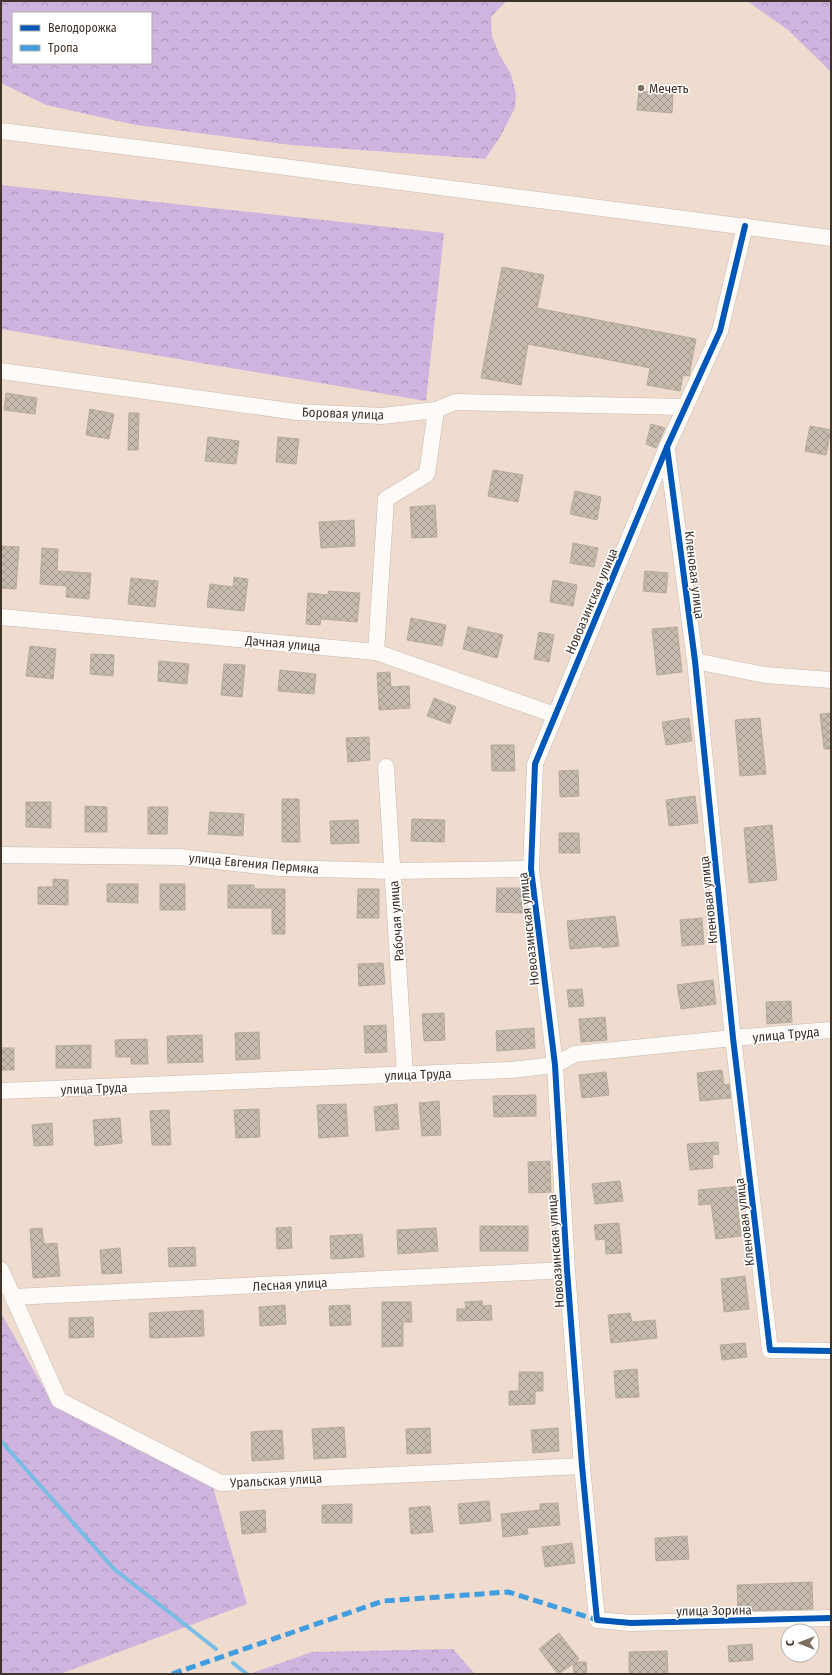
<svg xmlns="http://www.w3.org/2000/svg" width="832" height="1675" viewBox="0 0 832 1675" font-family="'Fira Sans Condensed',sans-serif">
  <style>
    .forest { fill: url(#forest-crowns); fill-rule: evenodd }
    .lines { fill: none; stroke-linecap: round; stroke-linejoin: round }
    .stream { stroke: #79bce4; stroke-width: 4 }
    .building { fill: url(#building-cross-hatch); stroke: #b6aa9e }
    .minor-casing { stroke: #c8b9ae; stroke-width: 17 }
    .minor { stroke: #fdfaf8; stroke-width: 16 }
    .quiet { stroke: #3f9de0; stroke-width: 5; stroke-dasharray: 10 5; stroke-linecap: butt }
    .cycleway-casing { stroke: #fff; stroke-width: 8 }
    .cycleway { stroke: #0057b8; stroke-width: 6 }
    .poi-dot { fill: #7d6e62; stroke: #fff; stroke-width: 1.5 }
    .labels { text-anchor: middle; stroke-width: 3; stroke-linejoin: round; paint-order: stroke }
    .poi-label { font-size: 13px; fill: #3f3228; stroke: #fff; text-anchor: start }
    .street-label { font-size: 13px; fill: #3f3228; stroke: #fff }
  </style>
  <defs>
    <pattern id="forest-crowns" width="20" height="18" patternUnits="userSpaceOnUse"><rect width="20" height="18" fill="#cfb4e0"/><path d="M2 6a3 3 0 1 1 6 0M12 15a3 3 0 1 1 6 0" fill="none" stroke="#a993b6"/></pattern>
    <pattern id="building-cross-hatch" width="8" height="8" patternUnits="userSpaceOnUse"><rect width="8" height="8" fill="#c7baae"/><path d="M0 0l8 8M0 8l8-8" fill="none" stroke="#a3988e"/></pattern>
  </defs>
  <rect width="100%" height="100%" fill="#efdcce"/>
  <g class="forest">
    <path d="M 1,1 L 508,1 L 504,3 L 491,17 L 492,36 L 499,54 L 511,74 L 516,94 L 515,108 L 500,137 L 485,159 L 291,145 L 136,125 L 46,105 L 1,83 ZM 13,13 L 151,13 L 151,63 L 13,63 Z"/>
    <path d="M 745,1 L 831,1 L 831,72 L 788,30 L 750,3 Z"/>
    <path d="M 1,185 L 444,233 L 426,401 L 1,329 Z"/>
    <path d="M 1,1313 L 54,1406 L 212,1484 L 247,1604 L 60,1674 L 1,1674 Z"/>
    <path d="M 453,1649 L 475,1674 L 249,1674 L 312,1652 Z"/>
  </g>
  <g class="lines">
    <g class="stream">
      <path d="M 1,1441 L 114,1569 L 216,1649"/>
      <path d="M 233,1663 L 247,1674"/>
    </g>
  </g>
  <g class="building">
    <path d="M 639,91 L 673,94 L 672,113 L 637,110 Z"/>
    <path d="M 502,267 L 544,275 L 537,308 L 696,339 L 689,376 L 683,375 L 680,391 L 647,385 L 650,368 L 528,344 L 521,385 L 481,378 Z"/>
    <path d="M 6,393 L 37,398 L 35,414 L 4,410 Z"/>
    <path d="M 90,409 L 114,414 L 109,439 L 86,435 Z"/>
    <path d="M 129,413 L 139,413 L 138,450 L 128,450 Z"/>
    <path d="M 651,424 L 665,428 L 656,448 L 646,444 Z"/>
    <path d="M 810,426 L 831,430 L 826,455 L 805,451 Z"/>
    <path d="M 208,437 L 239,441 L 236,464 L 205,461 Z"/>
    <path d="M 278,437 L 299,439 L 296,464 L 276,462 Z"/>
    <path d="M 493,470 L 523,475 L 518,502 L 488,496 Z"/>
    <path d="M 575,491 L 601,497 L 597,520 L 570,514 Z"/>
    <path d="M 435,505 L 437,537 L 412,538 L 410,507 Z"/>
    <path d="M 354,520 L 355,546 L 321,548 L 319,522 Z"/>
    <path d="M 573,543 L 598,548 L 594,567 L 570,563 Z"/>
    <path d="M 1,546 L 19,547 L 16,589 L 1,588 Z"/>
    <path d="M 42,548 L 58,549 L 57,571 L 91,573 L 89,599 L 66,597 L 67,586 L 40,584 Z"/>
    <path d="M 645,571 L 668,573 L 666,593 L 643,591 Z"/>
    <path d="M 234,577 L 248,579 L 244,611 L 207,607 L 210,584 L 233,587 Z"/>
    <path d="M 131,578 L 158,581 L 155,607 L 128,604 Z"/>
    <path d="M 553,580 L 577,585 L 573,606 L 550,602 Z"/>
    <path d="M 328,591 L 360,593 L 357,622 L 321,619 L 320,625 L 306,624 L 308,593 L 328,595 Z"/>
    <path d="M 411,618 L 446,625 L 442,646 L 407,640 Z"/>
    <path d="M 468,627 L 503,635 L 497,658 L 463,649 Z"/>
    <path d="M 677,627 L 682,672 L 657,675 L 652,629 Z"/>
    <path d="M 539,632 L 554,635 L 549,662 L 534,659 Z"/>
    <path d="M 30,646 L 56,649 L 53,679 L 26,676 Z"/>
    <path d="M 91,654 L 114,655 L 113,676 L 90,674 Z"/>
    <path d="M 159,661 L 189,664 L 187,684 L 158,681 Z"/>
    <path d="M 224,664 L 245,665 L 242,697 L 221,695 Z"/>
    <path d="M 280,670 L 316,674 L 314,694 L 278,691 Z"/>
    <path d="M 390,672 L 391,687 L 409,686 L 410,708 L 379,710 L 377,673 Z"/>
    <path d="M 434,698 L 456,707 L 450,724 L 427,716 Z"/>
    <path d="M 831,713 L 831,749 L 824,749 L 820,714 Z"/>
    <path d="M 689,718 L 692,741 L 666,745 L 662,722 Z"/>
    <path d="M 760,718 L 766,774 L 740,776 L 735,720 Z"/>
    <path d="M 369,737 L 370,760 L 348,762 L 346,738 Z"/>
    <path d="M 491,745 L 514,745 L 515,771 L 492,771 Z"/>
    <path d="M 578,770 L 579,796 L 560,797 L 559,771 Z"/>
    <path d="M 695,796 L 698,823 L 669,826 L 666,800 Z"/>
    <path d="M 282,799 L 299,799 L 300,842 L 282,842 Z"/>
    <path d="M 26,802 L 51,802 L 51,828 L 26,827 Z"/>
    <path d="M 85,806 L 107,807 L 107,832 L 85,832 Z"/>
    <path d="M 148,807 L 168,807 L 167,834 L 148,834 Z"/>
    <path d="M 210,812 L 244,814 L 243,836 L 208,834 Z"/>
    <path d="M 412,819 L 445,820 L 444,842 L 411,841 Z"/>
    <path d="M 358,820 L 359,843 L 331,844 L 330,821 Z"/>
    <path d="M 772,825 L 777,880 L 749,883 L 744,828 Z"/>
    <path d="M 559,833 L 579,833 L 580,853 L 559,853 Z"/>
    <path d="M 53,879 L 68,880 L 68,905 L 38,904 L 38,887 L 53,887 Z"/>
    <path d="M 107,884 L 138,884 L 138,903 L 107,902 Z"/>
    <rect x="160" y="884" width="25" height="26"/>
    <path d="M 228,885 L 254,885 L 254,889 L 285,889 L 285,934 L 272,934 L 272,908 L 228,908 Z"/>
    <path d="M 497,888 L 523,888 L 522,913 L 496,912 Z"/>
    <path d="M 358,889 L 379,889 L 379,918 L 357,918 Z"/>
    <path d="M 615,916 L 619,946 L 602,948 L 602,946 L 570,949 L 567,921 Z"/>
    <path d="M 702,918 L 704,944 L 682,946 L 680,920 Z"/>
    <path d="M 383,963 L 385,984 L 359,986 L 358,964 Z"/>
    <path d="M 713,980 L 716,1004 L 681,1009 L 677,985 Z"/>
    <path d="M 582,989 L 584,1006 L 569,1007 L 567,990 Z"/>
    <path d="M 791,1001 L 792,1022 L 767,1024 L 766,1002 Z"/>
    <path d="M 444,1013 L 445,1040 L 424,1041 L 422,1014 Z"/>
    <path d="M 605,1017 L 607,1040 L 581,1042 L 579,1019 Z"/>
    <path d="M 386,1025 L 387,1052 L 365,1053 L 364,1026 Z"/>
    <path d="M 534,1028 L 535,1048 L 497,1051 L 496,1031 Z"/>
    <path d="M 259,1032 L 260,1059 L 236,1060 L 235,1033 Z"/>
    <path d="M 202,1035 L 203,1062 L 168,1063 L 167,1036 Z"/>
    <path d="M 147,1039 L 148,1064 L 131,1064 L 131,1057 L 116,1057 L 115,1040 Z"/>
    <path d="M 91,1045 L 91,1068 L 56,1068 L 56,1046 Z"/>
    <rect x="1" y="1048" width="13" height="22"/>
    <path d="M 722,1070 L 724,1085 L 729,1084 L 731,1098 L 700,1101 L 697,1073 Z"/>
    <path d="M 606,1072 L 609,1095 L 582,1098 L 579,1075 Z"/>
    <path d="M 536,1095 L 536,1116 L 494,1117 L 493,1096 Z"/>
    <path d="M 439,1101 L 441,1135 L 422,1136 L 419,1103 Z"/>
    <path d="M 346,1104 L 348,1136 L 319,1138 L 317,1105 Z"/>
    <path d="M 397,1104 L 399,1129 L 376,1131 L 374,1107 Z"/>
    <path d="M 259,1109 L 260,1137 L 236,1138 L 234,1110 Z"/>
    <path d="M 169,1110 L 171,1145 L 152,1145 L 150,1111 Z"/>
    <path d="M 120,1118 L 122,1143 L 95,1146 L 93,1120 Z"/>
    <path d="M 52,1123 L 53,1145 L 34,1146 L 32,1125 Z"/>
    <path d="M 718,1142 L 719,1154 L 712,1155 L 713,1168 L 690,1170 L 687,1144 Z"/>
    <path d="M 550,1161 L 551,1192 L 529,1193 L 528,1162 Z"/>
    <path d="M 620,1181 L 623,1201 L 595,1204 L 592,1184 Z"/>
    <path d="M 741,1186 L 743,1202 L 737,1202 L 741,1236 L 716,1239 L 711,1204 L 699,1205 L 698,1190 Z"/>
    <path d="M 619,1223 L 622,1253 L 606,1254 L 605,1239 L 596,1240 L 594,1225 Z"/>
    <rect x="480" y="1226" width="48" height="25"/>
    <path d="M 291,1227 L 292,1248 L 277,1249 L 276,1228 Z"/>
    <path d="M 42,1228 L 44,1244 L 57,1243 L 60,1276 L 33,1278 L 30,1229 Z"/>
    <path d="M 436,1228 L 438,1251 L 398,1254 L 397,1230 Z"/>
    <path d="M 362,1234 L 364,1257 L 331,1259 L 330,1236 Z"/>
    <path d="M 195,1247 L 196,1266 L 169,1267 L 168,1248 Z"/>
    <path d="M 120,1248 L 122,1273 L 102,1274 L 100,1250 Z"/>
    <path d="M 745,1276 L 749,1309 L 724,1312 L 721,1279 Z"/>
    <path d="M 482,1301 L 483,1306 L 491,1305 L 492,1320 L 457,1321 L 457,1309 L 466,1309 L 465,1302 Z"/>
    <path d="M 382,1302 L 411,1302 L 412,1322 L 403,1322 L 403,1346 L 382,1347 Z"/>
    <path d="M 285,1305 L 286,1324 L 260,1326 L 259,1307 Z"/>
    <path d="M 350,1305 L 351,1325 L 330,1326 L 329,1306 Z"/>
    <path d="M 203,1310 L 204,1336 L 150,1338 L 149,1313 Z"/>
    <path d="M 630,1313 L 632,1322 L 655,1320 L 657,1338 L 611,1343 L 608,1315 Z"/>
    <path d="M 93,1317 L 94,1337 L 69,1338 L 69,1318 Z"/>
    <path d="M 745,1343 L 747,1357 L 722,1360 L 720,1345 Z"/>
    <path d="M 637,1369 L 639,1397 L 616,1398 L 614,1371 Z"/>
    <path d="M 519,1372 L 543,1372 L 543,1391 L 535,1391 L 535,1404 L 509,1405 L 509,1391 L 519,1391 Z"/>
    <path d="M 344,1427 L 346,1457 L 314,1459 L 312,1429 Z"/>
    <path d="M 430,1428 L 431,1453 L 407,1454 L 406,1429 Z"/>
    <path d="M 558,1428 L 559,1451 L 533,1453 L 531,1430 Z"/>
    <path d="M 282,1430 L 284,1459 L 252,1461 L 251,1432 Z"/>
    <path d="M 489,1501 L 491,1521 L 460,1524 L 458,1504 Z"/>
    <path d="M 558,1503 L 560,1525 L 527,1528 L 528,1534 L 503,1537 L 501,1514 L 540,1510 L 540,1504 Z"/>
    <path d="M 352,1504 L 352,1523 L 322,1523 L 322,1505 Z"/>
    <path d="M 430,1506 L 433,1532 L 411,1534 L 409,1508 Z"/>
    <path d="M 265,1510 L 266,1532 L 242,1534 L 240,1512 Z"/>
    <path d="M 687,1536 L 689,1559 L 656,1561 L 655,1538 Z"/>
    <path d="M 572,1543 L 575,1563 L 545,1567 L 542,1547 Z"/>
    <path d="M 812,1582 L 813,1609 L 738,1611 L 737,1585 Z"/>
    <path d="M 559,1633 L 579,1659 L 575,1662 L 586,1662 L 587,1674 L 574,1674 L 573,1664 L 558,1674 L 539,1649 Z"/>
    <path d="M 752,1644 L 753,1660 L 729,1662 L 728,1646 Z"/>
    <path d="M 667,1651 L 668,1674 L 629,1674 L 629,1652 Z"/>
  </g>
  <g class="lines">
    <defs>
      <g id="minor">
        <path d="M 1,131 L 185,154 L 831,238"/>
        <path d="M 745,226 L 720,331 L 667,447 L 535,764 L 531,869 L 555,1065 L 567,1270 L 582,1466 L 597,1620 L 631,1623 L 831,1618"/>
        <path d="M 1,371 L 297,412 L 382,416 L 436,410 L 455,402 L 685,407"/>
        <path d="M 667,449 L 695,661 L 733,1038 L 770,1350 L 831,1351"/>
        <path d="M 1,617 L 376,652 L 555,715"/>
        <path d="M 376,652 L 386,499 L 427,474 L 436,410"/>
        <path d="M 695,661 L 765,675 L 831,680"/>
        <path d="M 386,767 L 405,1075"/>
        <path d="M 1,855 L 180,857 L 280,868 L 393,871 L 531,869"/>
        <path d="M 1,1091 L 511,1070 L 555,1065 L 575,1054 L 733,1038 L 831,1030"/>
        <path d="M 1,1270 L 59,1400 L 221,1483 L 582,1466"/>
        <path d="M 13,1297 L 567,1270"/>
      </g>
    </defs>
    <use href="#minor" class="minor-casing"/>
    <use href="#minor" class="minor"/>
    <path class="quiet" d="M 172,1674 L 383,1601 L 508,1592 L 597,1620"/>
    <defs>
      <g id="cycleway">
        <path d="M 745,226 L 720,331 L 667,447 L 535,764 L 531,869 L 555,1065 L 567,1270 L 582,1466 L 597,1620 L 631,1623 L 831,1618"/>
        <path d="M 667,447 L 695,661 L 733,1038 L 770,1350 L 831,1351"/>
      </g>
    </defs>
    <use href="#cycleway" class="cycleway-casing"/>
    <use href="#cycleway" class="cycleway"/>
  </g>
  <circle class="poi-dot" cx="641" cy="88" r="4"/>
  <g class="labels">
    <g class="poi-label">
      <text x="649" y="93">Мечеть</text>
    </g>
    <g class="street-label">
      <text transform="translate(343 413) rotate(2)" y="5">Боровая улица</text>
      <text transform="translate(695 575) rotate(83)" y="5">Кленовая улица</text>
      <text transform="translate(591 601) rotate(-67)" y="5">Новоазинская улица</text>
      <text transform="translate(283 643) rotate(5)" y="5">Дачная улица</text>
      <text transform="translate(254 863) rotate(5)" y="5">улица Евгения Пермяка</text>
      <text transform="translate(708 900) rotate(-96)" y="5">Кленовая улица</text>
      <text transform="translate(396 921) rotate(-94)" y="5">Рабочая улица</text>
      <text transform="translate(528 929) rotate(-96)" y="5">Новоазинская улица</text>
      <text transform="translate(786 1034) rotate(-5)" y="5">улица Труда</text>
      <text transform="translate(418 1074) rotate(-2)" y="5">улица Труда</text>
      <text transform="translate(94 1088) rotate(-2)" y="5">улица Труда</text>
      <text transform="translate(744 1222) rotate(-97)" y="5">Кленовая улица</text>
      <text transform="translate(555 1251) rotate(-94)" y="5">Новоазинская улица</text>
      <text transform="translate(290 1284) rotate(-3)" y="5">Лесная улица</text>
      <text transform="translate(276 1480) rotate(-3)" y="5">Уральская улица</text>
      <text transform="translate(714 1610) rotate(-1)" y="5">улица Зорина</text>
    </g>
  </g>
  <rect width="832" height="1675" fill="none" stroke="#3f3228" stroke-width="4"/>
  <rect x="12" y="12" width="140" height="52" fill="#ffffff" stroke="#b2ada9"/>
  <rect x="20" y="25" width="20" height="6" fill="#0057b8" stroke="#b2ada9"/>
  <text x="48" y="32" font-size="12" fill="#3f3228">Велодорожка</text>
  <rect x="20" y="45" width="20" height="6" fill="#3f9de0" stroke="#b2ada9"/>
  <text x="48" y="52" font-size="12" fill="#3f3228">Тропа</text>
  <g transform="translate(800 1643) rotate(270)"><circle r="19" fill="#ffffff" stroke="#b2ada9"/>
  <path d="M0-3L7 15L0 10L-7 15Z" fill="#7d6e62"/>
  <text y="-6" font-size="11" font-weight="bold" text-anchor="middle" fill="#3f3228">С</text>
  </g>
</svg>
